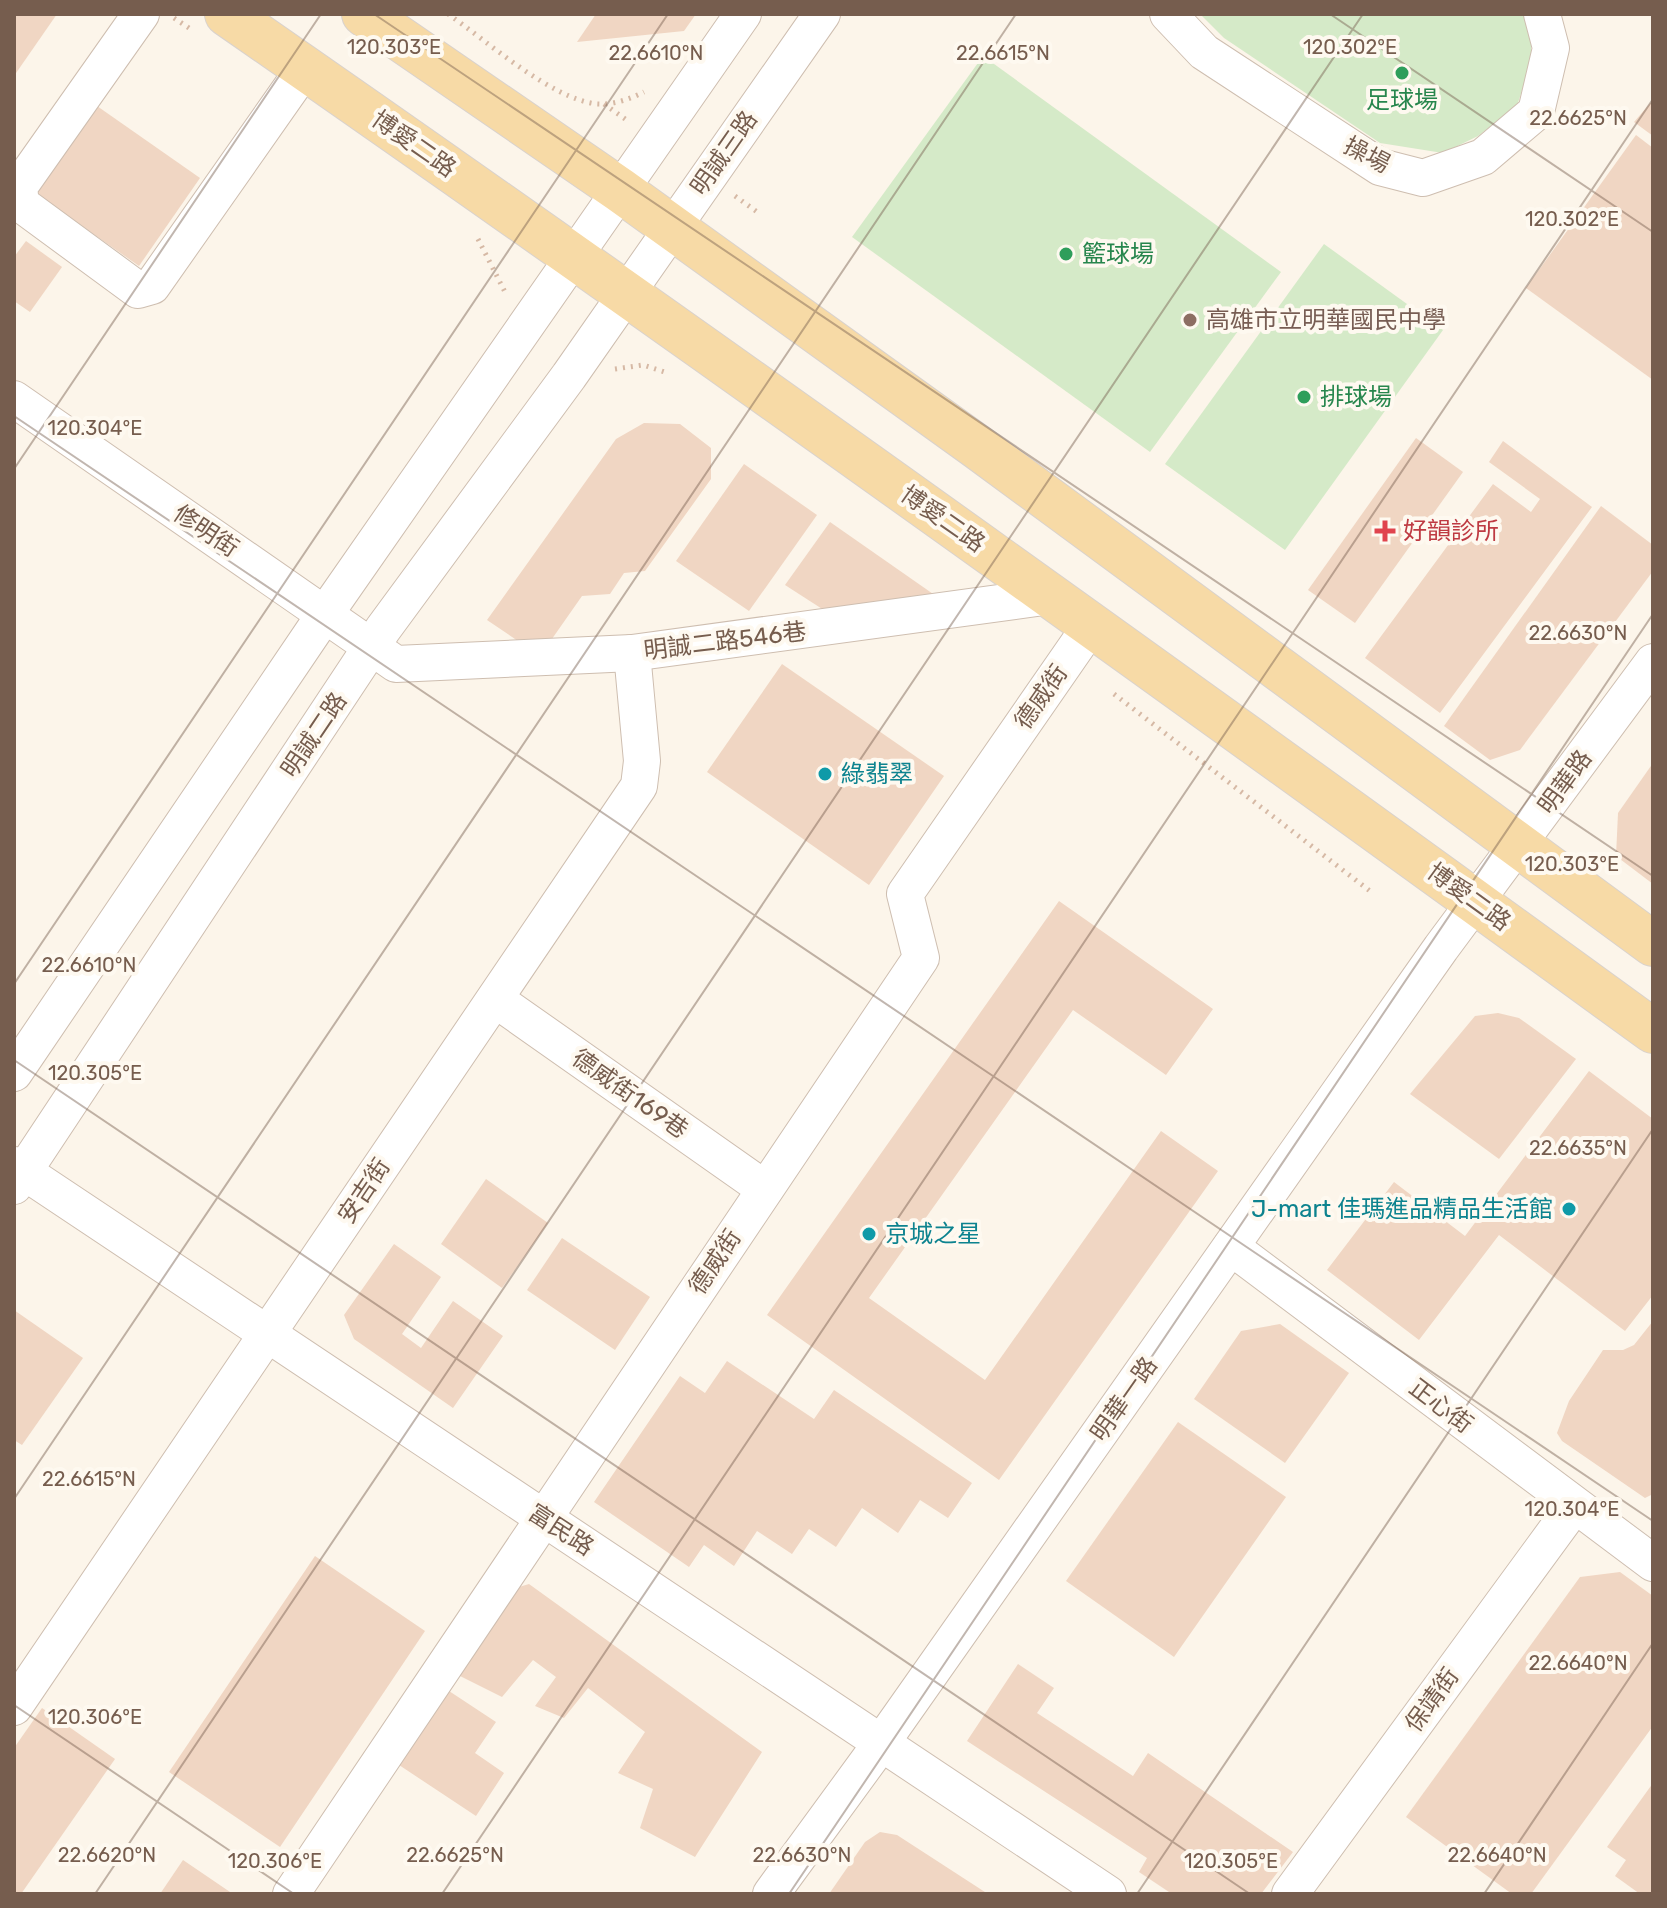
<svg xmlns="http://www.w3.org/2000/svg" width="1667" height="1908" viewBox="0 0 1667 1908" font-family="Rubik,'Noto Sans TC',sans-serif">
  <style>
    .green { fill: #d5eac8 }
    .building { fill: #f0d6c3 }
    .lines { fill: none; stroke-linecap: round; stroke-linejoin: round }
    .minor-casing { stroke: #cebeb0; stroke-width: 38 }
    .major-casing { stroke: #d9d2cd; stroke-width: 46 }
    .path { stroke: #d6b9a5; stroke-width: 5; stroke-dasharray: 2 6; stroke-linecap: butt }
    .minor { stroke: #fff; stroke-width: 36 }
    .major { stroke: #f7daa6; stroke-width: 44 }
    .ticks { fill: none; stroke: #765d4e; stroke-width: 2; stroke-opacity: 0.45 }
    .leisure-dot { fill: #2e9e5b; stroke: #fef9f0; stroke-width: 3 }
    .education-dot { fill: #8d6e63; stroke: #fef9f0; stroke-width: 3 }
    .health-dot { fill: #e0444e; stroke: #fef9f0; stroke-width: 3 }
    .culture-dot { fill: #0f9aa8; stroke: #fef9f0; stroke-width: 3 }
    .labels { text-anchor: middle; stroke-width: 8; stroke-linejoin: round; paint-order: stroke }
    .leisure-label { font-size: 24px; fill: #27864d; stroke: #fef9f0; text-anchor: start }
    .street-label { font-size: 24px; fill: #765d4e; stroke: #fef9f0 }
    .education-label { font-size: 24px; fill: #785e54; stroke: #fef9f0; text-anchor: start }
    .health-label { font-size: 24px; fill: #be3a42; stroke: #fef9f0; text-anchor: start }
    .culture-label { font-size: 24px; fill: #0d838f; stroke: #fef9f0; text-anchor: start }
    .ticks-label { font-size: 20px; text-anchor: middle; fill: #765d4e; stroke: #fef9f0; stroke-width: 8; stroke-linejoin: round; paint-order: stroke }
  </style>
  <rect width="100%" height="100%" fill="#fcf5ea"/>
  <g class="green">
    <path d="M 1200,14 L 1524,14 L 1531,22 L 1531,62 L 1517,106 L 1478,136 L 1443,153 L 1380,143 L 1224,38 Z"/>
    <path d="M 983,56 L 1281,272 L 1150,452 L 852,237 Z"/>
    <path d="M 1324,244 L 1443,330 L 1285,550 L 1165,464 Z"/>
  </g>
  <g class="building">
    <path d="M 14,14 L 57,14 L 14,76 Z"/>
    <path d="M 596,14 L 696,14 L 684,31 L 577,42 Z"/>
    <path d="M 1653,100 L 1653,136 L 1634,122 Z"/>
    <path d="M 97,106 L 200,178 L 139,266 L 35,193 Z"/>
    <path d="M 1636,135 L 1653,148 L 1653,380 L 1526,288 Z"/>
    <path d="M 26,241 L 62,267 L 30,312 L 14,301 L 14,257 Z"/>
    <path d="M 644,423 L 680,424 L 711,448 L 711,479 L 645,571 L 624,573 L 610,594 L 582,596 L 540,656 L 487,620 L 616,439 Z"/>
    <path d="M 1416,438 L 1463,472 L 1355,623 L 1308,590 Z"/>
    <path d="M 1503,441 L 1592,507 L 1440,713 L 1365,658 L 1493,484 L 1531,512 L 1540,499 L 1489,462 Z"/>
    <path d="M 744,464 L 817,515 L 749,611 L 676,561 Z"/>
    <path d="M 1601,506 L 1653,545 L 1653,571 L 1520,750 L 1490,760 L 1444,726 Z"/>
    <path d="M 830,522 L 936,596 L 830,614 L 785,585 Z"/>
    <path d="M 782,664 L 944,776 L 869,885 L 707,772 Z"/>
    <path d="M 1653,763 L 1653,884 L 1616,856 L 1618,813 Z"/>
    <path d="M 1059,901 L 1213,1009 L 1166,1075 L 1073,1010 L 869,1298 L 985,1380 L 1161,1131 L 1218,1171 L 999,1480 L 767,1315 Z"/>
    <path d="M 1498,1013 L 1519,1018 L 1576,1059 L 1499,1159 L 1410,1094 L 1475,1016 Z"/>
    <path d="M 1589,1071 L 1653,1119 L 1653,1295 L 1625,1331 L 1499,1235 L 1419,1340 L 1327,1270 L 1394,1182 L 1465,1236 Z"/>
    <path d="M 486,1179 L 548,1223 L 502,1288 L 441,1244 Z"/>
    <path d="M 562,1238 L 650,1297 L 615,1350 L 527,1290 Z"/>
    <path d="M 394,1244 L 441,1277 L 402,1334 L 421,1348 L 453,1301 L 503,1336 L 453,1408 L 354,1339 L 344,1315 Z"/>
    <path d="M 14,1310 L 83,1358 L 22,1445 L 14,1440 Z"/>
    <path d="M 1653,1321 L 1653,1494 L 1645,1498 L 1562,1441 L 1557,1433 L 1569,1401 L 1603,1350 L 1623,1350 L 1634,1345 Z"/>
    <path d="M 1280,1324 L 1349,1373 L 1285,1463 L 1194,1399 L 1241,1331 Z"/>
    <path d="M 727,1361 L 814,1419 L 834,1390 L 972,1483 L 948,1518 L 920,1500 L 898,1533 L 862,1508 L 836,1547 L 809,1529 L 792,1554 L 757,1531 L 734,1566 L 704,1545 L 689,1567 L 594,1502 L 680,1376 L 705,1393 Z"/>
    <path d="M 1178,1422 L 1286,1497 L 1174,1657 L 1066,1581 Z"/>
    <path d="M 315,1556 L 425,1631 L 280,1847 L 169,1772 Z"/>
    <path d="M 1620,1572 L 1653,1596 L 1653,1726 L 1531,1894 L 1512,1894 L 1406,1817 L 1580,1577 Z"/>
    <path d="M 529,1584 L 762,1752 L 695,1857 L 640,1828 L 653,1789 L 618,1773 L 645,1732 L 588,1688 L 564,1718 L 535,1706 L 556,1677 L 533,1660 L 502,1697 L 452,1672 L 509,1590 Z"/>
    <path d="M 1018,1664 L 1054,1688 L 1037,1713 L 1133,1776 L 1148,1753 L 1293,1852 L 1261,1894 L 1172,1894 L 1139,1872 L 1147,1858 L 967,1741 Z"/>
    <path d="M 446,1689 L 496,1722 L 475,1753 L 504,1773 L 476,1816 L 396,1763 Z"/>
    <path d="M 42,1708 L 115,1759 L 21,1894 L 14,1894 L 14,1748 Z"/>
    <path d="M 1653,1783 L 1653,1894 L 1640,1894 L 1615,1876 L 1626,1860 L 1607,1847 Z"/>
    <path d="M 880,1832 L 897,1835 L 988,1894 L 829,1894 L 865,1842 Z"/>
    <path d="M 183,1860 L 233,1894 L 160,1894 Z"/>
  </g>
  <g class="lines">
    <defs>
      <g id="minor">
        <path d="M 141,14 L 19,187 L 21,204 L 138,290 L 152,286 L 305,68"/>
        <path d="M 1168,14 L 1204,52 L 1380,167 L 1423,178 L 1483,157 L 1536,112 L 1551,48 L 1542,14"/>
        <path d="M 14,399 L 396,664 L 632,653 L 1051,596"/>
        <path d="M 495,999 L 765,1189"/>
        <path d="M 14,1073 L 325,614 L 743,14"/>
        <path d="M 14,1165 L 1108,1894"/>
        <path d="M 14,1186 L 383,629 L 569,376 L 822,14"/>
        <path d="M 1231,1247 L 1653,1563"/>
        <path d="M 14,1707 L 639,786 L 642,761 L 632,653"/>
        <path d="M 291,1894 L 921,958 L 905,894 L 1092,624"/>
        <path d="M 771,1894 L 882,1742 L 1441,948 L 1653,662"/>
        <path d="M 1290,1894 L 1574,1506"/>
      </g>
      <g id="major">
        <path d="M 227,14 C 707,347 1181,688 1653,1031"/>
        <path d="M 364,14 L 620,190 L 976,446 L 1653,944"/>
      </g>
    </defs>
    <use href="#minor" class="minor-casing"/>
    <use href="#major" class="major-casing"/>
    <g class="path">
      <path d="M 448,14 C 487,41 551,99 597,104 C 613,105 630,99 644,92"/>
      <path d="M 174,18 L 192,30"/>
      <path d="M 604,104 L 628,121"/>
      <path d="M 735,196 L 760,214"/>
      <path d="M 478,239 L 506,294"/>
      <path d="M 615,369 L 643,365 L 668,373"/>
      <path d="M 1114,694 L 1370,891"/>
    </g>
    <use href="#minor" class="minor"/>
    <use href="#major" class="major"/>
  </g>
  <path class="ticks" d="M 374,14 L 1653,876M 1330,14 L 1653,232M 14,416 L 1653,1521M 14,469 L 321,14M 14,984 L 668,14M 14,1060 L 1250,1894M 14,1499 L 1016,14M 14,1705 L 294,1894M 95,1894 L 1363,14M 442,1894 L 1653,99M 789,1894 L 1653,614M 1137,1894 L 1653,1129M 1484,1894 L 1653,1643"/>
  <g class="leisure-dot">
    <circle cx="1402" cy="73" r="8"/>
    <circle cx="1066" cy="254" r="8"/>
    <circle cx="1304" cy="397" r="8"/>
  </g>
  <circle class="education-dot" cx="1190" cy="320" r="8"/>
  <path class="health-dot" d="M1381 519h8v8h8v8h-8v8h-8v-8h-8v-8h8z"/>
  <g class="culture-dot">
    <circle cx="825" cy="774" r="8"/>
    <circle cx="1569" cy="1209" r="8"/>
    <circle cx="869" cy="1234" r="8"/>
  </g>
  <g class="labels">
    <g class="leisure-label">
      <text x="1402" y="108" text-anchor="middle">足球場</text>
      <text x="1082" y="262">籃球場</text>
      <text x="1320" y="405">排球場</text>
    </g>
    <g class="street-label">
      <text transform="translate(414 144) rotate(35)" y="8">博愛二路</text>
      <text transform="translate(724 153) rotate(-55)" y="8">明誠三路</text>
      <text transform="translate(1367 155) rotate(28)" y="8">操場</text>
      <text transform="translate(943 519) rotate(35)" y="8">博愛二路</text>
      <text transform="translate(206 531) rotate(34)" y="8">修明街</text>
      <text transform="translate(725 641) rotate(-7)" y="8">明誠二路546巷</text>
      <text transform="translate(1041 697) rotate(-55)" y="8">德威街</text>
      <text transform="translate(314 735) rotate(-56)" y="8">明誠二路</text>
      <text transform="translate(1565 782) rotate(-54)" y="8">明華路</text>
      <text transform="translate(1469 897) rotate(36)" y="8">博愛二路</text>
      <text transform="translate(630 1094) rotate(35)" y="8">德威街169巷</text>
      <text transform="translate(364 1191) rotate(-56)" y="8">安吉街</text>
      <text transform="translate(715 1262) rotate(-56)" y="8">德威街</text>
      <text transform="translate(1124 1399) rotate(-55)" y="8">明華一路</text>
      <text transform="translate(1441 1406) rotate(37)" y="8">正心街</text>
      <text transform="translate(561 1530) rotate(33)" y="8">富民路</text>
      <text transform="translate(1432 1700) rotate(-54)" y="8">保靖街</text>
    </g>
    <g class="education-label">
      <text x="1206" y="328">高雄市立明華國民中學</text>
    </g>
    <g class="health-label">
      <text x="1403" y="539">好韻診所</text>
    </g>
    <g class="culture-label">
      <text x="841" y="782">綠翡翠</text>
      <text x="1553" y="1217" text-anchor="end">J-mart 佳瑪進品精品生活館</text>
      <text x="885" y="1242">京城之星</text>
    </g>
  </g>
  <g class="ticks-label">
    <text x="394" y="54">120.303°E</text>
    <text x="1350" y="54">120.302°E</text>
    <text x="656" y="60">22.6610°N</text>
    <text x="1003" y="60">22.6615°N</text>
    <text x="1578" y="125">22.6625°N</text>
    <text x="1572" y="226">120.302°E</text>
    <text x="95" y="435">120.304°E</text>
    <text x="1578" y="640">22.6630°N</text>
    <text x="1572" y="871">120.303°E</text>
    <text x="89" y="972">22.6610°N</text>
    <text x="95" y="1080">120.305°E</text>
    <text x="1578" y="1155">22.6635°N</text>
    <text x="89" y="1486">22.6615°N</text>
    <text x="1572" y="1516">120.304°E</text>
    <text x="1578" y="1670">22.6640°N</text>
    <text x="95" y="1724">120.306°E</text>
    <text x="107" y="1862">22.6620°N</text>
    <text x="455" y="1862">22.6625°N</text>
    <text x="802" y="1862">22.6630°N</text>
    <text x="1497" y="1862">22.6640°N</text>
    <text x="275" y="1868">120.306°E</text>
    <text x="1231" y="1868">120.305°E</text>
  </g>
  <rect width="1667" height="1908" fill="none" stroke="#765d4e" stroke-width="32"/>
</svg>
